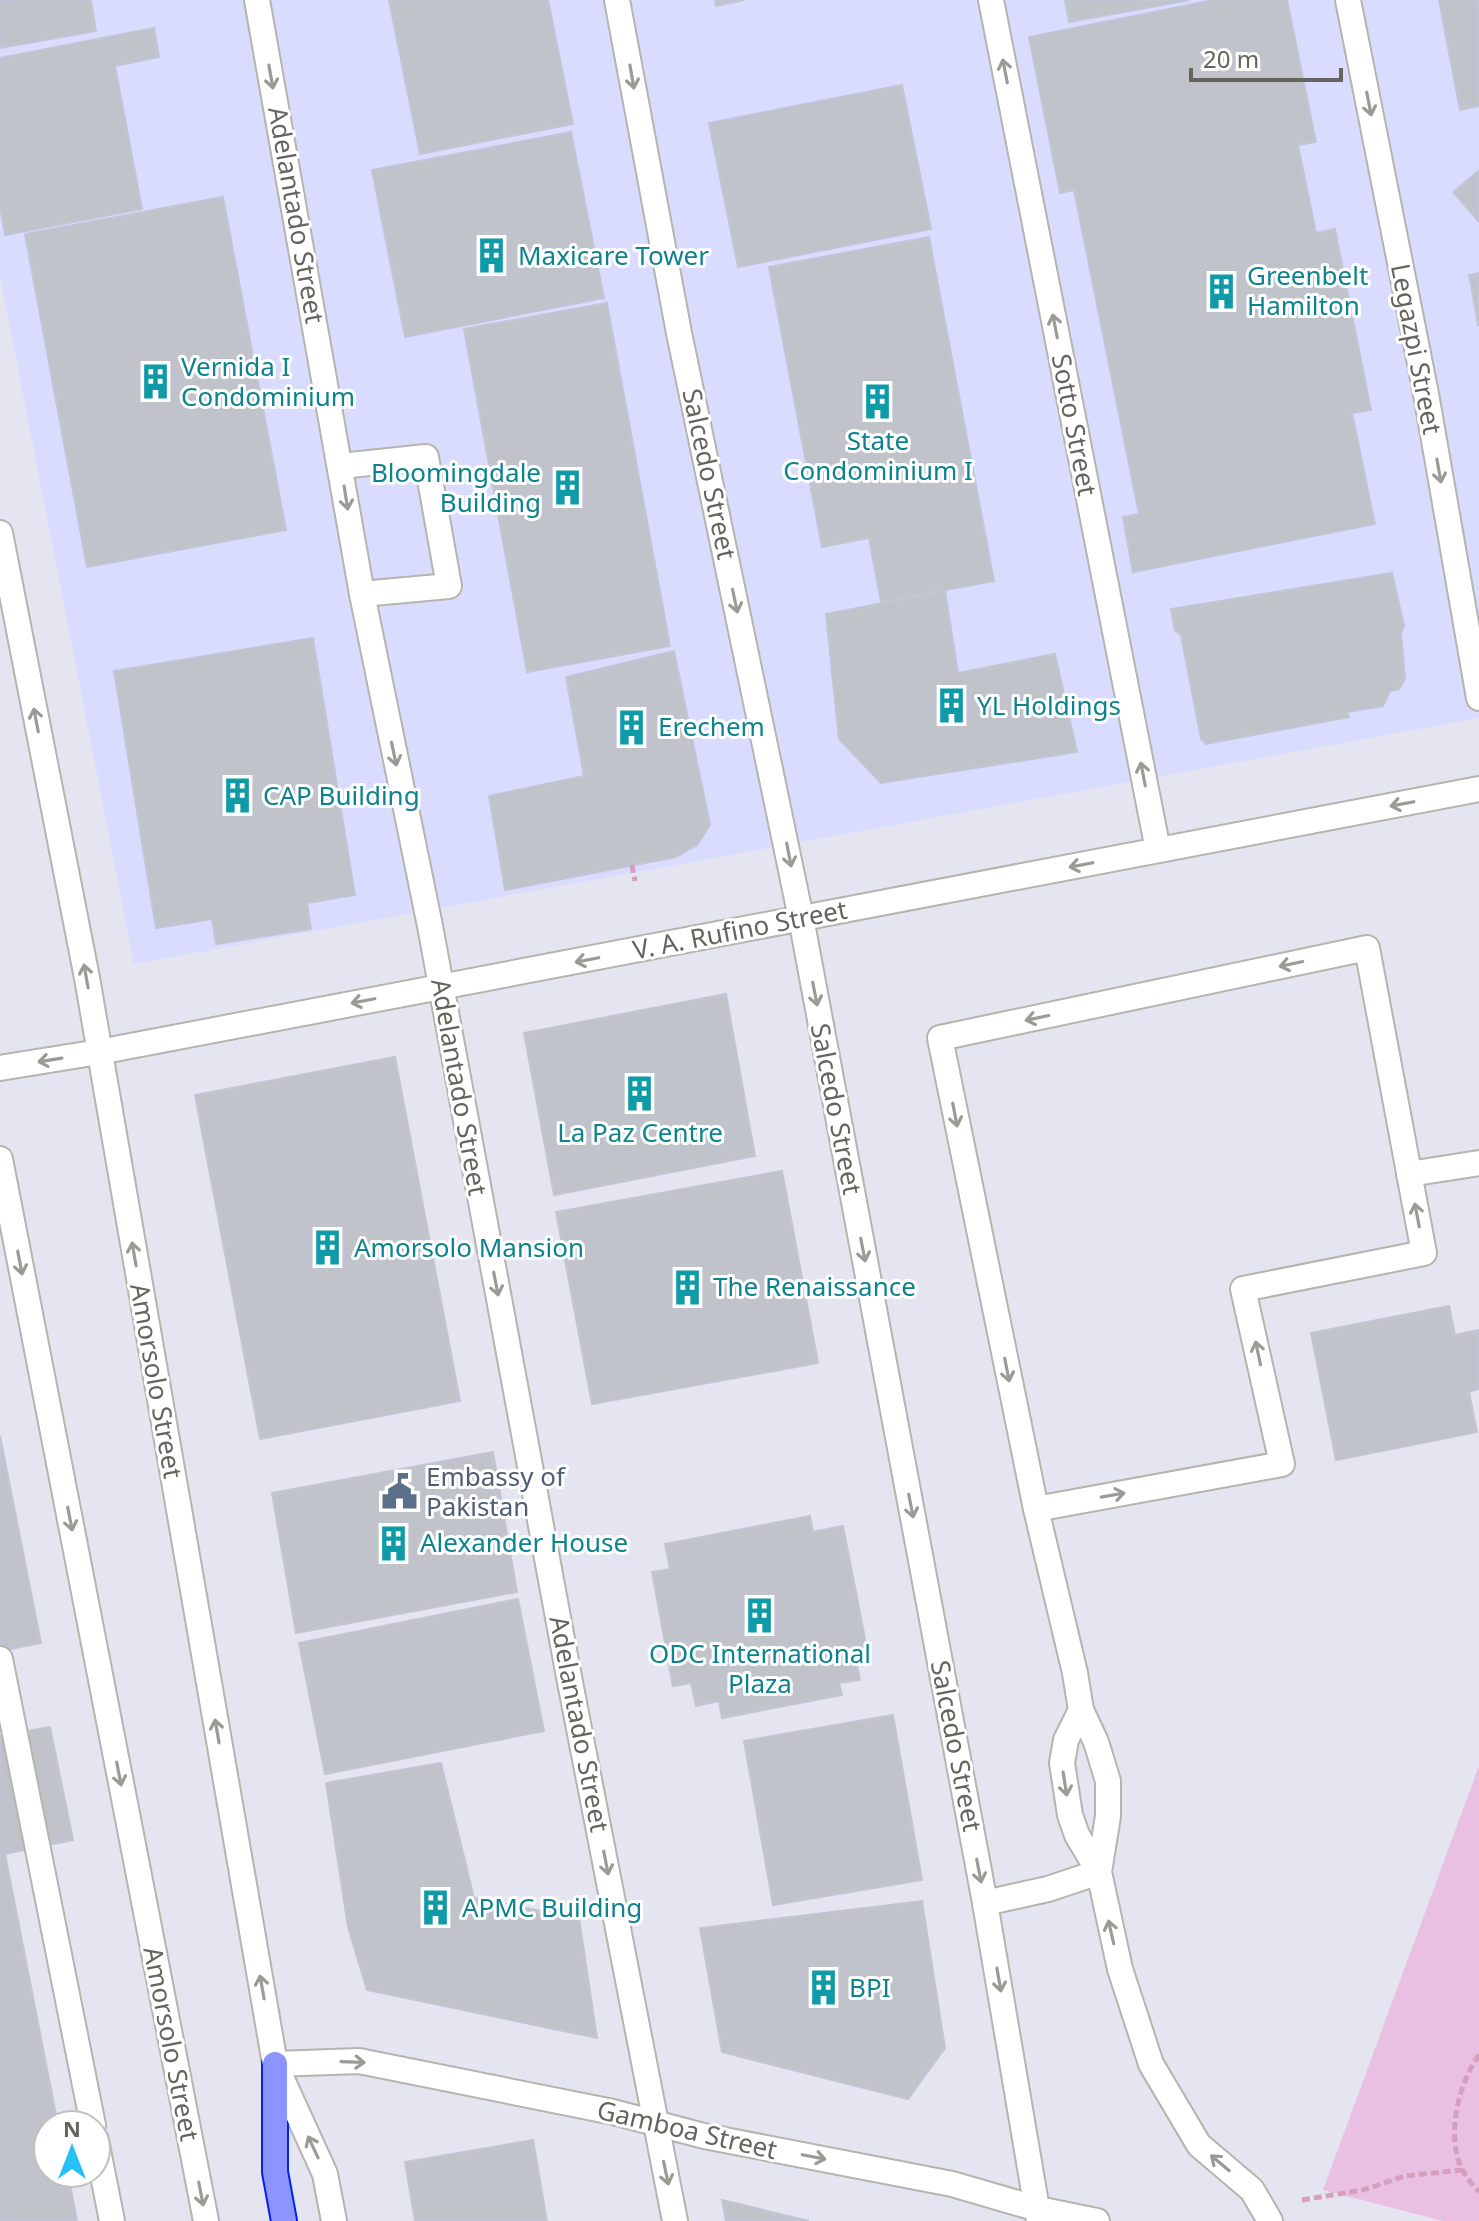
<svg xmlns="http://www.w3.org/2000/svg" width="1479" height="2221" viewBox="0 0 1479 2221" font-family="'Noto Sans',sans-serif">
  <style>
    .commercial { fill: #dadcff }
    .green { fill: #e9bfe2 }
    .building { fill: #c1c3cb; stroke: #c2c5d5; stroke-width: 2 }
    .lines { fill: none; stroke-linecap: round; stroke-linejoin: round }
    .minor-casing { stroke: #b5b4ad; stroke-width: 28 }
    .highway-casing { stroke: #0020f4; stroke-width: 28 }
    .path { stroke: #d79fbe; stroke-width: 5; stroke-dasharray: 8 4; stroke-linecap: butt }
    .minor { stroke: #fff; stroke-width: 24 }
    .highway { stroke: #8c95ff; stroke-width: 24 }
    .oneway { stroke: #9c9a95 }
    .labels { text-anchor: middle; stroke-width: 6; stroke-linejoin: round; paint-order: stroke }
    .street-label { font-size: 26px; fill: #66645c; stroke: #fff }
    .culture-label { font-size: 26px; fill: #0d838f; stroke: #fff; text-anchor: start }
    .service-label { font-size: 26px; fill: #4e5e75; stroke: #fff; text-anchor: start }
  </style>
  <rect width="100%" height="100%" fill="#e4e5f0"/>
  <path class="commercial" d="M 0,0 L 1479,0 L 1479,718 L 134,964 L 0,276 Z"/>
  <path class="green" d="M 1479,1766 L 1479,2221 L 1443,2221 L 1323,2190 Z"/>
  <g class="building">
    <path d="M 0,0 L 91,0 L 96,31 L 0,48 Z"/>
    <path d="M 389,0 L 548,0 L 573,124 L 420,154 Z"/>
    <path d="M 715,0 L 744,0 L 716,6 Z"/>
    <path d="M 1065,0 L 1190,0 L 1069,22 Z"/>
    <path d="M 1213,0 L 1287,0 L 1316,142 L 1298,145 L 1316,233 L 1335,229 L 1371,410 L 1352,413 L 1375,524 L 1133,572 L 1123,517 L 1139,514 L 1074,190 L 1060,193 L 1029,37 Z"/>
    <path d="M 1439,0 L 1479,0 L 1479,106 L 1460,110 Z"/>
    <path d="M 154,28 L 159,57 L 115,66 L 142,209 L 5,235 L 0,206 L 0,58 Z"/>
    <path d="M 902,85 L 931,229 L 738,267 L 709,123 Z"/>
    <path d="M 571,132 L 604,298 L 405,337 L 372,170 Z"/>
    <path d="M 1479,170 L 1479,222 L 1453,192 Z"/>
    <path d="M 223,197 L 286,530 L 87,567 L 25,234 Z"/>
    <path d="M 929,237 L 994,581 L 881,602 L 869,538 L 822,547 L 769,267 Z"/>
    <path d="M 1479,273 L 1479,325 L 1478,325 L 1469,275 Z"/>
    <path d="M 607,303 L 670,646 L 527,672 L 464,329 Z"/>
    <path d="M 1392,573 L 1404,626 L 1401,632 L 1405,679 L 1399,689 L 1390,691 L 1383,706 L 1347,712 L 1349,717 L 1206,744 L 1201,739 L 1181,635 L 1175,631 L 1171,609 Z"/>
    <path d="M 945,591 L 958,673 L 1055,654 L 1077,752 L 881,783 L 839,739 L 826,614 Z"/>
    <path d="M 313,638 L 355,895 L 307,903 L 311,929 L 216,944 L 212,919 L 156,928 L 114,671 Z"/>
    <path d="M 674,651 L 710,825 L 697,845 L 676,857 L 505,890 L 489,796 L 584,776 L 566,677 Z"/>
    <path d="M 726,994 L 755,1156 L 554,1195 L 524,1033 Z"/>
    <path d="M 395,1057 L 460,1401 L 260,1439 L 195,1095 Z"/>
    <path d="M 782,1171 L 818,1363 L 592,1404 L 556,1212 Z"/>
    <path d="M 1449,1306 L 1455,1335 L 1479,1330 L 1479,1389 L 1469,1392 L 1477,1432 L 1336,1460 L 1311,1333 Z"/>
    <path d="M 0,1436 L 41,1643 L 0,1651 Z"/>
    <path d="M 493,1452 L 517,1592 L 296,1633 L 272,1493 Z"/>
    <path d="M 810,1516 L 813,1532 L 843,1526 L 869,1659 L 856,1660 L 860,1680 L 839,1683 L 842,1695 L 722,1718 L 719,1701 L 696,1706 L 691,1683 L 673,1686 L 652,1572 L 670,1569 L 665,1544 Z"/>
    <path d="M 518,1599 L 544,1731 L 325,1774 L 299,1643 Z"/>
    <path d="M 893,1715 L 922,1880 L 773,1905 L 744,1741 Z"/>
    <path d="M 50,1727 L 73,1840 L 5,1854 L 58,2125 L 48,2125 L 48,2173 L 68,2173 L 77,2221 L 0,2221 L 0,1736 Z"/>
    <path d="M 441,1763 L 474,1898 L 579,1918 L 597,2038 L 367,1990 L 348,1927 L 326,1783 Z"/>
    <path d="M 922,1901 L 945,2048 L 908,2099 L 722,2052 L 700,1928 Z"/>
    <path d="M 533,2140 L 547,2221 L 415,2221 L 405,2162 Z"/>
    <path d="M 722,2200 L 809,2221 L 726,2221 Z"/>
  </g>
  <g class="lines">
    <defs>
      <g id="minor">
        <path d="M 257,0 L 362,594 L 430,926 L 569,1677 L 675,2221"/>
        <path d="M 617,0 L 679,333 L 801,918 L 985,1903 L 1039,2221"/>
        <path d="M 991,0 L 1158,850"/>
        <path d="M 1348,0 L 1426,394 L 1479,698"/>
        <path d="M 341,466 L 426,457 L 449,586 L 362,594"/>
        <path d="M 0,533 L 87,978 L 275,2064 L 325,2174 L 334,2221"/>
        <path d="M 0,1068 L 99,1052 L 1479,789"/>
        <path d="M 0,1159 L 206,2221"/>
        <path d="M 1409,1174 L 1479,1163"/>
        <path d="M 1036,1509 L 1282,1464 L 1243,1289 L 1424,1253 L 1367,948 L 940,1038 L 1036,1509 L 1075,1673 L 1081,1710 L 1096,1742 L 1108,1781 L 1108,1816 L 1099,1872 L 1120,1969 L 1151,2064 L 1199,2145 L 1252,2190 L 1270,2221"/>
        <path d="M 0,1659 L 93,2125"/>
        <path d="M 1081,1710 L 1066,1740 L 1062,1763 L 1070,1815 L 1077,1835 L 1099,1872"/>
        <path d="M 985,1903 L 1048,1889 L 1099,1872"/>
        <path d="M 275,2064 L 359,2061 L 613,2112 L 704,2136 L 952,2184 L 1038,2209 L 1097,2221"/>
        <path d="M 96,2140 L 112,2221"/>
      </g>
      <path id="highway" d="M 275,2064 L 275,2172 L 284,2221"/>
    </defs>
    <use href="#minor" class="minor-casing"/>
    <use href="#highway" class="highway-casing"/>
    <g class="path">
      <path d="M 632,865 L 635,881"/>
      <path d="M 1479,2055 C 1458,2084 1445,2138 1463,2171 C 1467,2179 1474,2186 1479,2192"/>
      <path d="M 1302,2200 L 1363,2190 L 1405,2176 L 1462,2170"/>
    </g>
    <use href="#minor" class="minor"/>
    <use href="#highway" class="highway"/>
  </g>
  <defs><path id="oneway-shaft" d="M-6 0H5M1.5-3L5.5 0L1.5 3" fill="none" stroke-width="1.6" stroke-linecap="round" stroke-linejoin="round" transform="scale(2)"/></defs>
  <g class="oneway">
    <use href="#oneway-shaft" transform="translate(1005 71) rotate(-101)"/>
    <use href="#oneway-shaft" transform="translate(271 77) rotate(80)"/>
    <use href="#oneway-shaft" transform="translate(632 77) rotate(80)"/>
    <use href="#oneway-shaft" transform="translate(1369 104) rotate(79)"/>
    <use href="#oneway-shaft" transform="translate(1055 326) rotate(-101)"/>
    <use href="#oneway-shaft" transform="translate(1439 471) rotate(80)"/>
    <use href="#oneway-shaft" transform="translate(346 498) rotate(81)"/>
    <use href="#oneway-shaft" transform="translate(735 601) rotate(78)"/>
    <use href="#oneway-shaft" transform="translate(36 720) rotate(-101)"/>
    <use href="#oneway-shaft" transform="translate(394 754) rotate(78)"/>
    <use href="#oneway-shaft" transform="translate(1143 774) rotate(-101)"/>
    <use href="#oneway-shaft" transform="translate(1402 804) rotate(169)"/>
    <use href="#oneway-shaft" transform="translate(789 855) rotate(79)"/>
    <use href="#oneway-shaft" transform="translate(1081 865) rotate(169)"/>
    <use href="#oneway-shaft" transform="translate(587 960) rotate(169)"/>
    <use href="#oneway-shaft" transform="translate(1291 964) rotate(168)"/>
    <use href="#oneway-shaft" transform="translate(86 976) rotate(-100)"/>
    <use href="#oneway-shaft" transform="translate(815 994) rotate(79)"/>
    <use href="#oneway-shaft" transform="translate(363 1001) rotate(169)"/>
    <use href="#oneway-shaft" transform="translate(1037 1018) rotate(168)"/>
    <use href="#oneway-shaft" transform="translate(50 1060) rotate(171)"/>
    <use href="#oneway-shaft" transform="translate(955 1115) rotate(79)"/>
    <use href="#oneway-shaft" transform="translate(1417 1215) rotate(-101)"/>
    <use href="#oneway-shaft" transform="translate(863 1250) rotate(79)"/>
    <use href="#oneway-shaft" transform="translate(134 1254) rotate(-100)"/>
    <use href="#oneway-shaft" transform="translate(20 1263) rotate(79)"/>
    <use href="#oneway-shaft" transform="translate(496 1284) rotate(79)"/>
    <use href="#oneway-shaft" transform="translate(1258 1353) rotate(-102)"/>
    <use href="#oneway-shaft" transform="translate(1007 1370) rotate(79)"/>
    <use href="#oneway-shaft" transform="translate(1113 1495) rotate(-10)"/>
    <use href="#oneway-shaft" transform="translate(911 1506) rotate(79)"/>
    <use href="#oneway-shaft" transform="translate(70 1519) rotate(79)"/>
    <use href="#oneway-shaft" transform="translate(217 1731) rotate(-100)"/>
    <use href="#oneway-shaft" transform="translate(119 1774) rotate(79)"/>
    <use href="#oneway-shaft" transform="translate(1065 1784) rotate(81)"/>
    <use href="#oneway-shaft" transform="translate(606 1863) rotate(79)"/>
    <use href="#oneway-shaft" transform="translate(979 1871) rotate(79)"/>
    <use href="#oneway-shaft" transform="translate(1111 1932) rotate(-103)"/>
    <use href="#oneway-shaft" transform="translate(999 1980) rotate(80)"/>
    <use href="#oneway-shaft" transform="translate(262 1987) rotate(-100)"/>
    <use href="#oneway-shaft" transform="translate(353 2062) rotate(2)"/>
    <use href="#oneway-shaft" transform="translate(313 2147) rotate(-115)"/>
    <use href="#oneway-shaft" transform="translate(814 2157) rotate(11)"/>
    <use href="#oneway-shaft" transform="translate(1220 2163) rotate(-140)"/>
    <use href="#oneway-shaft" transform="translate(666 2173) rotate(78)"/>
    <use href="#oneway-shaft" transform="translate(201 2194) rotate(79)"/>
  </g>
  <defs>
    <symbol id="building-bare" viewBox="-9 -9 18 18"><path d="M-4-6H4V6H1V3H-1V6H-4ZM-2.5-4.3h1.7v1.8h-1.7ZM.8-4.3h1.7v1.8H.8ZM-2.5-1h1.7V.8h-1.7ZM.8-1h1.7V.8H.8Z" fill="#0f9aa8" stroke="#fff" stroke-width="2.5" paint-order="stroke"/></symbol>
    <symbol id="civic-bare" viewBox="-9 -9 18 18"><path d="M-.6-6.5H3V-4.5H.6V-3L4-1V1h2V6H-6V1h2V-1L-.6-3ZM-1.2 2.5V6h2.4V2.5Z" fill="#5c6f8a" stroke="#fff" stroke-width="2.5" paint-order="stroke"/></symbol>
  </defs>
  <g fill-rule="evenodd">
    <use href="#building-bare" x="466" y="230" width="51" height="51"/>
    <use href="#building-bare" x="1196" y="266" width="51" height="51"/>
    <use href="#building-bare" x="130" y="356" width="51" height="51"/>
    <use href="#building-bare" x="852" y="376" width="51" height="51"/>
    <use href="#building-bare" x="542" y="462" width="51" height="51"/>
    <use href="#building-bare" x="926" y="680" width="51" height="51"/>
    <use href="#building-bare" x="606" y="702" width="51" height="51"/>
    <use href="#building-bare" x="212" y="770" width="51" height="51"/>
    <use href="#building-bare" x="614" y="1068" width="51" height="51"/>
    <use href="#building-bare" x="302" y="1222" width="51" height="51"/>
    <use href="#building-bare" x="662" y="1262" width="51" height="51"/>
    <use href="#civic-bare" x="374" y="1466" width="51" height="51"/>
    <use href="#building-bare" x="368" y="1518" width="51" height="51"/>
    <use href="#building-bare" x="734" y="1590" width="51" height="51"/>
    <use href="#building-bare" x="410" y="1882" width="51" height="51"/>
    <use href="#building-bare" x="798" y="1962" width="51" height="51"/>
  </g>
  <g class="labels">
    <g class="street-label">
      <text transform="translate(296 215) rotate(80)" y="9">Adelantado Street</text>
      <text transform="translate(1416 349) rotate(79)" y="9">Legazpi Street</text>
      <text transform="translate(1074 425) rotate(79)" y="9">Sotto Street</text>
      <text transform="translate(709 474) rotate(78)" y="9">Salcedo Street</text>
      <text transform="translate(740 930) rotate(-11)" y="9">V. A. Rufino Street</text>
      <text transform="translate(459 1087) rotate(80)" y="9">Adelantado Street</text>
      <text transform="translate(836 1109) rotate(79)" y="9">Salcedo Street</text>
      <text transform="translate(156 1381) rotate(80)" y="9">Amorsolo Street</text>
      <text transform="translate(579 1724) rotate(79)" y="9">Adelantado Street</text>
      <text transform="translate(956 1746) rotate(79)" y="9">Salcedo Street</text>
      <text transform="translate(171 2044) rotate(79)" y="9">Amorsolo Street</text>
      <text transform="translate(687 2130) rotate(13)" y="9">Gamboa Street</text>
    </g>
    <g class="culture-label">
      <text x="518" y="265">Maxicare Tower</text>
      <text x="1247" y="285">Greenbelt<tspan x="1247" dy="30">Hamilton</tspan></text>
      <text x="181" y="376">Vernida I<tspan x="181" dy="30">Condominium</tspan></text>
      <text x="878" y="450" text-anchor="middle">State<tspan x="878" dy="30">Condominium I</tspan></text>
      <text x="541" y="482" text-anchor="end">Bloomingdale<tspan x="541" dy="30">Building</tspan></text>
      <text x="977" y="715">YL Holdings</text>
      <text x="658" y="736">Erechem</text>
      <text x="263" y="805">CAP Building</text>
      <text x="640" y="1142" text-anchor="middle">La Paz Centre</text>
      <text x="354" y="1257">Amorsolo Mansion</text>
      <text x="713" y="1296">The Renaissance</text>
      <text x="420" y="1552">Alexander House</text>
      <text x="760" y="1663" text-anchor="middle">ODC International<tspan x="760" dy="30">Plaza</tspan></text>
      <text x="462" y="1917">APMC Building</text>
      <text x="849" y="1997">BPI</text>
    </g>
    <g class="service-label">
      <text x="426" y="1486">Embassy of<tspan x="426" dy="30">Pakistan</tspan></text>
    </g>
  </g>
  <g transform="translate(72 2149)"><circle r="38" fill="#ffffff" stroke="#c2c1be" stroke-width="2"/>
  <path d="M0-6L14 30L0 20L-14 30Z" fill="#24c0f6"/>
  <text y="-12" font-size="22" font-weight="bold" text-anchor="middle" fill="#66645c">N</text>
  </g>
  <path d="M1191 68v12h150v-12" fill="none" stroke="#66645c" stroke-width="4"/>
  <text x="1203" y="68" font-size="24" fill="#66645c" stroke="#ffffff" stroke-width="6" paint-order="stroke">20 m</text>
</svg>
